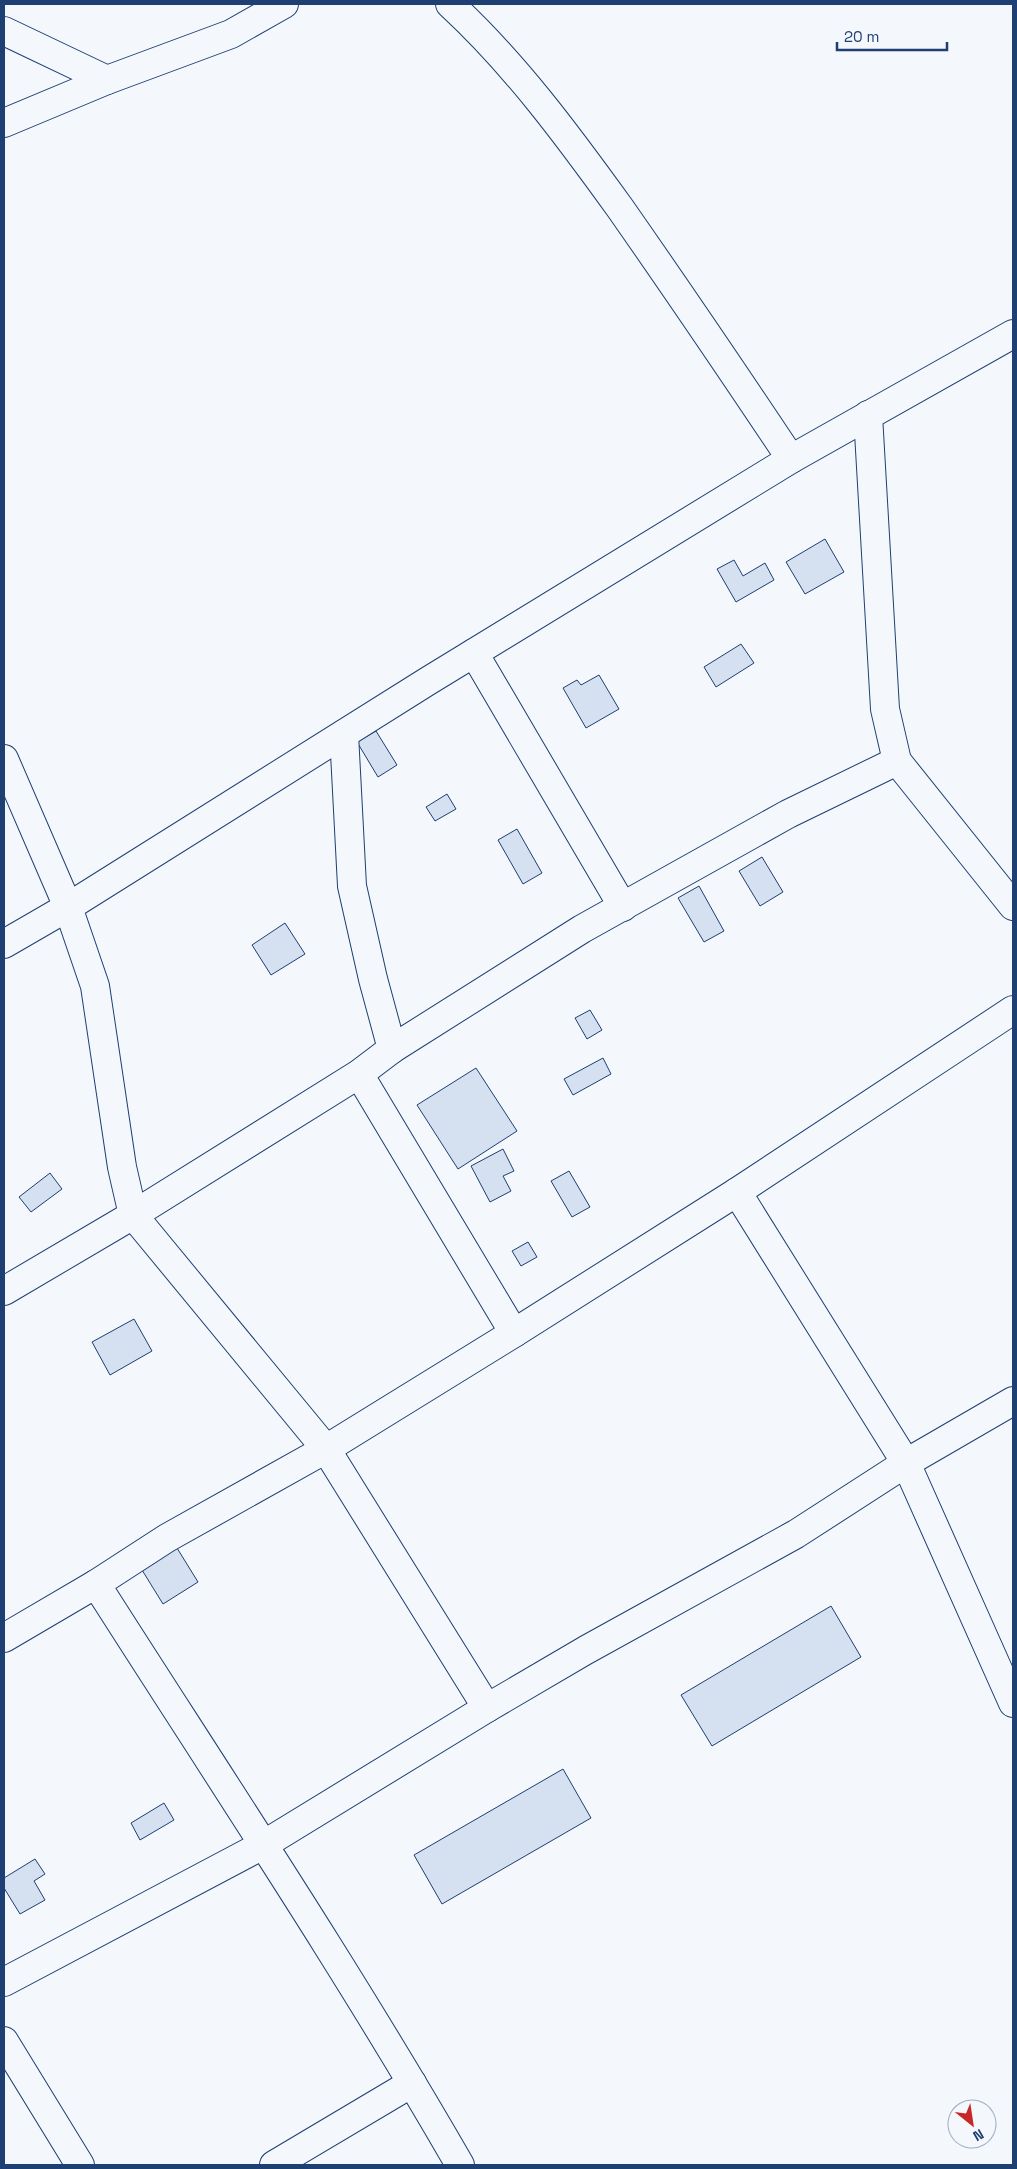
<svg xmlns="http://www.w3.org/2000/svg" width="1017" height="2169" viewBox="0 0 1017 2169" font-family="'Space Grotesk',sans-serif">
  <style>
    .building { fill: #d5e0f0; stroke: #1d3f73 }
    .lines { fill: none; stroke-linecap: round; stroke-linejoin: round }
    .minor-casing { stroke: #1d3f73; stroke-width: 30 }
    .minor { stroke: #f4f7fb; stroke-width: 28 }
  </style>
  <rect width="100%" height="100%" fill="#f4f7fb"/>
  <g class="building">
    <path d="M 825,539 L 844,572 L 805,594 L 786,562 Z"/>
    <path d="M 734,560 L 743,576 L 765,563 L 774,580 L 736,602 L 717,569 Z"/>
    <path d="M 741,644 L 754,663 L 716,687 L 704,667 Z"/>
    <path d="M 599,675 L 619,709 L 586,728 L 563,688 L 577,680 L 581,685 Z"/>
    <path d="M 376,731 L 397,765 L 378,777 L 357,742 Z"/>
    <path d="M 447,794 L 456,809 L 435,821 L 426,807 Z"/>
    <path d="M 517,829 L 542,873 L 523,884 L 498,840 Z"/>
    <path d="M 762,857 L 783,892 L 760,906 L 739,871 Z"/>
    <path d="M 699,886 L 724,931 L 704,942 L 678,898 Z"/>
    <path d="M 285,923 L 305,954 L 271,975 L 252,945 Z"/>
    <path d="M 590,1010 L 602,1030 L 587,1039 L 575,1018 Z"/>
    <path d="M 603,1058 L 611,1074 L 573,1095 L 564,1079 Z"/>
    <path d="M 476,1068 L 517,1131 L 458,1169 L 417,1105 Z"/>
    <path d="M 503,1149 L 514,1171 L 503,1176 L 511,1191 L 490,1202 L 471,1166 Z"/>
    <path d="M 569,1171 L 590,1207 L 572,1217 L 551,1181 Z"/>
    <path d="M 50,1173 L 62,1189 L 31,1212 L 19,1197 Z"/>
    <path d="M 528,1242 L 537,1257 L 521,1266 L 512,1251 Z"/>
    <path d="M 134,1319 L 152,1351 L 110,1375 L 92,1342 Z"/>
    <path d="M 177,1548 L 198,1582 L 163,1604 L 142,1570 Z"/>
    <path d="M 831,1606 L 861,1657 L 712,1746 L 681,1695 Z"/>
    <path d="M 563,1769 L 591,1818 L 442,1904 L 414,1855 Z"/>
    <path d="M 164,1803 L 174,1820 L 140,1840 L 131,1823 Z"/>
    <path d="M 35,1859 L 45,1874 L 34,1881 L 45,1900 L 20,1914 L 4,1888 L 4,1878 Z"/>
  </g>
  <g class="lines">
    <defs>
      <g id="minor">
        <path d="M 450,4 C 515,64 568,136 620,208 C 678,291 735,375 791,459"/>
        <path d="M 4,31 L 107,80 L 231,34 L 284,4"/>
        <path d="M 4,123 L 107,80"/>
        <path d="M 868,415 L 885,709 L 897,761"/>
        <path d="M 474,653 L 623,907"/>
        <path d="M 344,734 L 352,886 L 373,979 L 392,1049"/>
        <path d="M 4,759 L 68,907 L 95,986 L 122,1167 L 133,1215 L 326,1449 L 487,1708"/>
        <path d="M 4,944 L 68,907 L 428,681 L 791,459 L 1013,334"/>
        <path d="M 359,1074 L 514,1333"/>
        <path d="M 737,1192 L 906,1463 L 1013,1703"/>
        <path d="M 4,1291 L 133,1215 L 359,1074 L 392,1049 L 582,929 L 788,814 L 897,761 L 1013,906"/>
        <path d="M 96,1584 L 167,1538 L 326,1449 L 514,1333 L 737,1192 L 1013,1010"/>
        <path d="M 4,1638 L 96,1584 C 219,1777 346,1967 460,2165"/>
        <path d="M 4,1982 L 263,1845 L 487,1708 L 586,1650 L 796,1534 L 906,1463 L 1013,1401"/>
        <path d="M 4,2041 L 80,2165"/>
        <path d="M 274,2165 L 412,2083"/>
      </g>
    </defs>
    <use href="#minor" class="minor-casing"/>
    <use href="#minor" class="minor"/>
  </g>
  <rect width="1017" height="2169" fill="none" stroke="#1d3f73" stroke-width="10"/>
  <g transform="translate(972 2124) rotate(150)"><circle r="24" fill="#f4f7fb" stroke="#9eadc5"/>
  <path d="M0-4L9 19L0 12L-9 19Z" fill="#c62828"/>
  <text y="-8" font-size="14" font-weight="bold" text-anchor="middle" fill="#1d3f73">N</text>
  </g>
  <path d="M837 42v8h110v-8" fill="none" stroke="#1d3f73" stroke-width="2.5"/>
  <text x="844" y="42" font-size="15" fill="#1d3f73" stroke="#f4f7fb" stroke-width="4" paint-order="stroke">20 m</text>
</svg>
